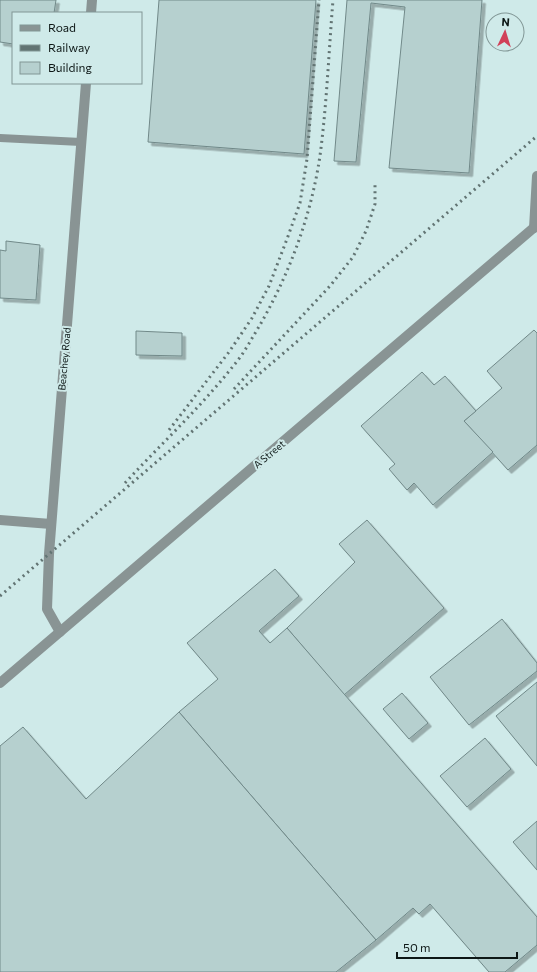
<svg xmlns="http://www.w3.org/2000/svg" width="537" height="972" viewBox="0 0 537 972" font-family="Commissioner,sans-serif">
  <style>
    .building { fill: #b6d0cf; stroke: #718989; filter: url(#shadow) }
    .lines { fill: none; stroke-linecap: round; stroke-linejoin: round }
    .lane { stroke: #899494; stroke-width: 8 }
    .street { stroke: #899494; stroke-width: 10 }
    .rail { stroke: #627473; stroke-width: 3; stroke-dasharray: 2 4; stroke-linecap: butt }
    .labels { text-anchor: middle; stroke-width: 4; stroke-linejoin: round; paint-order: stroke }
    .street-label { font-size: 10px; fill: #0d1716; stroke: #cfeae9 }
  </style>
  <defs>
    <filter id="shadow"><feDropShadow dx="3.5" dy="3.5" stdDeviation="0" flood-color="#0004"/></filter>
  </defs>
  <rect width="100%" height="100%" fill="#cfeae9"/>
  <g class="building">
    <path d="M 0,0 L 56,0 L 54,13 L 13,13 L 13,44 L 0,42 Z"/>
    <path d="M 159,0 L 316,0 L 304,154 L 148,142 Z"/>
    <path d="M 347,0 L 482,0 L 469,173 L 389,168 L 405,7 L 371,3 L 356,162 L 334,161 Z"/>
    <path d="M 6,241 L 40,245 L 36,300 L 0,298 L 0,250 L 6,251 Z"/>
    <path d="M 534,330 L 537,333 L 537,445 L 508,470 L 464,421 L 502,388 L 487,371 Z"/>
    <path d="M 136,331 L 182,333 L 182,356 L 136,355 Z"/>
    <path d="M 422,372 L 434,385 L 445,376 L 476,411 L 464,421 L 493,452 L 433,505 L 414,483 L 407,490 L 389,469 L 395,464 L 361,426 Z"/>
    <path d="M 367,520 L 444,608 L 344,695 L 287,628 L 355,562 L 339,544 Z"/>
    <path d="M 275,569 L 299,596 L 259,631 L 270,643 L 287,628 L 537,917 L 537,945 L 505,972 L 489,972 L 430,904 L 419,914 L 413,908 L 376,940 L 179,712 L 218,679 L 187,643 Z"/>
    <path d="M 502,619 L 537,663 L 537,671 L 469,725 L 430,677 Z"/>
    <path d="M 537,682 L 537,766 L 496,716 Z"/>
    <path d="M 402,693 L 428,723 L 409,739 L 383,709 Z"/>
    <path d="M 179,712 L 376,940 L 336,972 L 0,972 L 0,746 L 23,727 L 86,799 Z"/>
    <path d="M 485,738 L 511,769 L 467,807 L 440,776 Z"/>
    <path d="M 537,821 L 537,870 L 513,842 Z"/>
  </g>
  <g class="lines">
    <path class="lane" d="M 0,138 L 81,142"/>
    <g class="street">
      <path d="M 91,13 L 92,0"/>
      <path d="M 534,228 L 537,176"/>
      <path d="M 0,520 L 51,524"/>
      <path d="M 60,632 L 47,609 L 49,554 L 86,83"/>
      <path d="M 0,683 L 537,225"/>
    </g>
    <g class="rail">
      <path d="M 234,389 L 330,286 L 353,257 L 366,231 L 375,204 L 375,185"/>
      <path d="M 169,430 L 229,352 L 252,318 L 269,286 L 287,239 L 300,203 L 307,159 L 319,0"/>
      <path d="M 125,483 C 161,444 201,407 234,365 C 242,356 248,345 254,335 C 288,279 313,213 321,148 C 327,99 329,49 333,0"/>
      <path d="M 0,596 L 537,136"/>
    </g>
  </g>
  <g class="labels">
    <g class="street-label">
      <text transform="translate(64 359) rotate(-85)" y="4">Beachey Road</text>
      <text transform="translate(269 454) rotate(-40)" y="4">A Street</text>
    </g>
  </g>
  <rect x="12" y="12" width="130" height="72" fill="#cfeae9" stroke="#819695"/>
  <rect x="20" y="25" width="20" height="6" fill="#899494" stroke="#819695"/>
  <text x="48" y="32" font-size="12" fill="#0d1716">Road</text>
  <rect x="20" y="45" width="20" height="6" fill="#627473" stroke="#819695"/>
  <text x="48" y="52" font-size="12" fill="#0d1716">Railway</text>
  <rect x="20" y="62" width="20" height="12" fill="#b6d0cf" stroke="#819695"/>
  <text x="48" y="72" font-size="12" fill="#0d1716">Building</text>
  <g transform="translate(505 32) rotate(4)"><circle r="19" fill="#cfeae9" stroke="#819695"/>
  <path d="M0-3L7 15L0 10L-7 15Z" fill="#d14159"/>
  <text y="-6" font-size="11" font-weight="bold" text-anchor="middle" fill="#0d1716">N</text>
  </g>
  <path d="M397 952v6h120v-6" fill="none" stroke="#0d1716" stroke-width="2"/>
  <text x="403" y="952" font-size="12" fill="#0d1716" stroke="#cfeae9" stroke-width="3" paint-order="stroke">50 m</text>
</svg>
